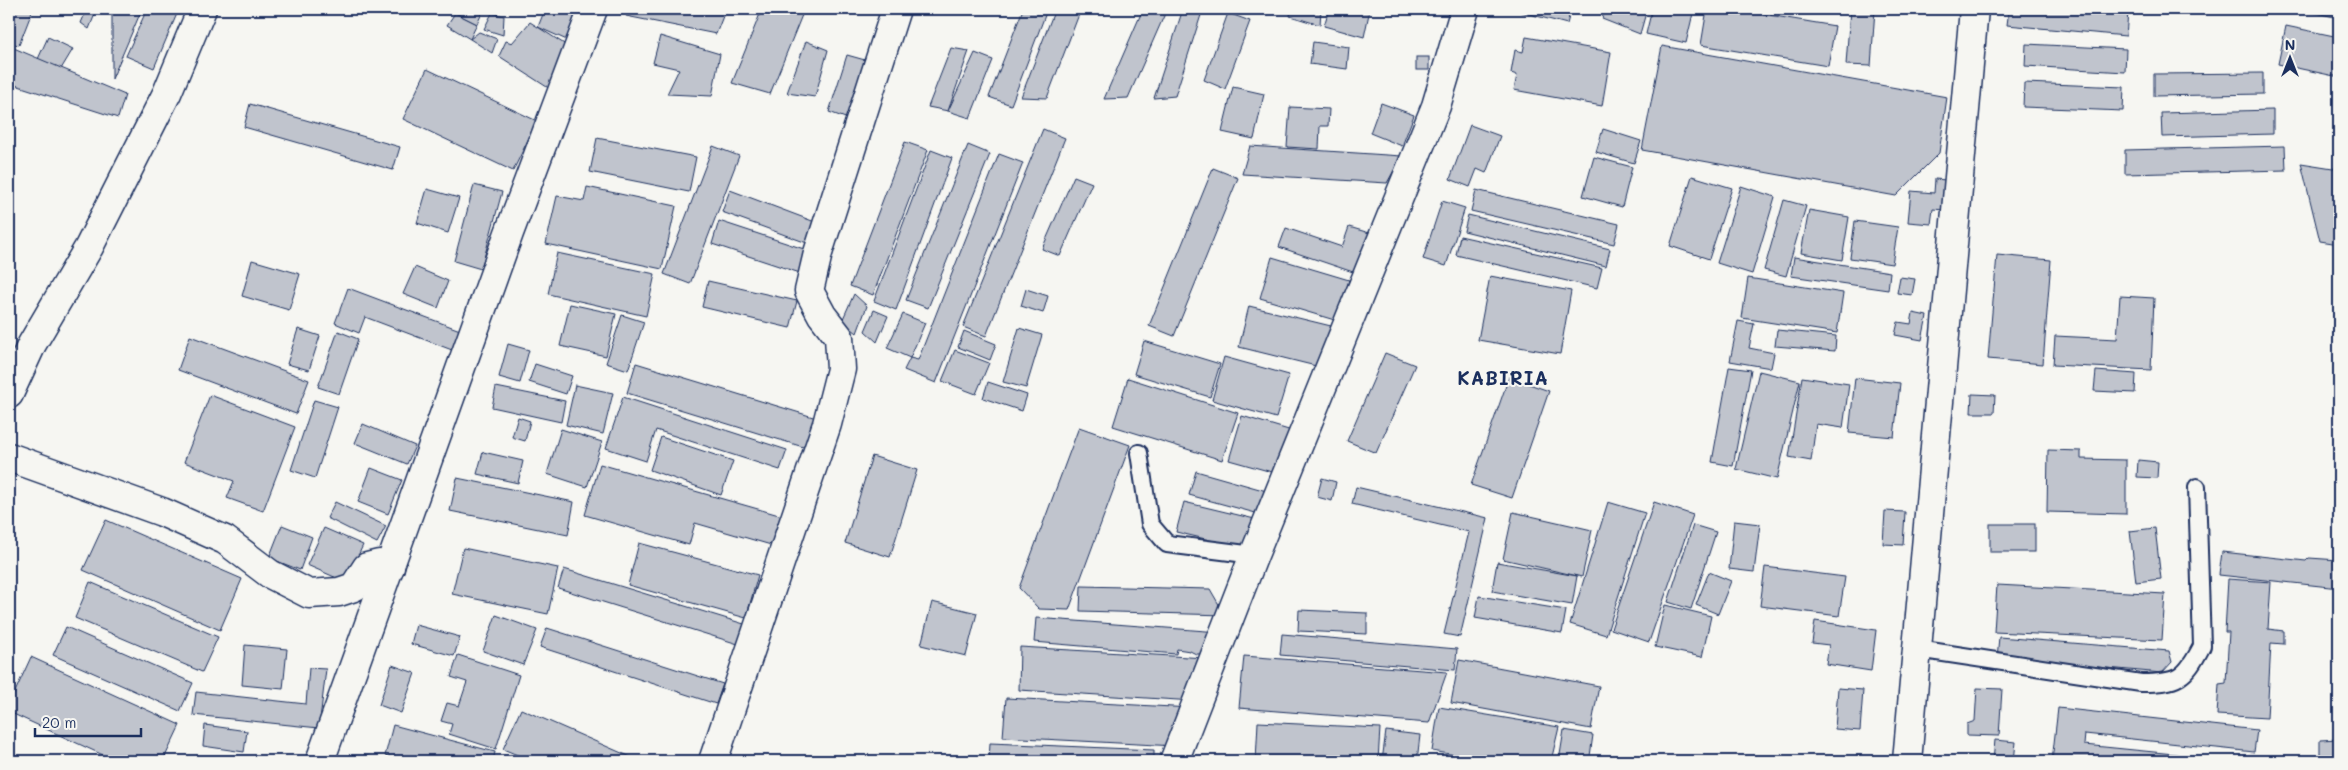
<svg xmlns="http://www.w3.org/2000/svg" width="2348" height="770" viewBox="0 0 2348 770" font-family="Mali,sans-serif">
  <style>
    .building { fill: #c0c4cd; stroke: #1b2f5e }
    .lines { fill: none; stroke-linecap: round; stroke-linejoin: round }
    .lane-casing { stroke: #1b2f5e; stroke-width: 20 }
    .street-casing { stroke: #1b2f5e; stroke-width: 31 }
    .lane { stroke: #f6f6f2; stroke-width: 16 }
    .street { stroke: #f6f6f2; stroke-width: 28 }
    .labels { text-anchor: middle; stroke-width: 4; stroke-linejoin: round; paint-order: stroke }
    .district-label { font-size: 19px; font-weight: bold; letter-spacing: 1px; fill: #1b2f5e; stroke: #f6f6f2 }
  </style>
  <rect width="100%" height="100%" fill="#f6f6f2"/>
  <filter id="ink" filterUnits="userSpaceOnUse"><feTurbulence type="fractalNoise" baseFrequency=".02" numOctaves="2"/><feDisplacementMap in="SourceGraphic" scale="10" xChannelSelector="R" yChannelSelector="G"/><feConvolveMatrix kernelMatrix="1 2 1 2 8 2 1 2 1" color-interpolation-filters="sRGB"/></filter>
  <g filter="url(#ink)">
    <g class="building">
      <path d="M 9,9 L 33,9 L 19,45 L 9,43 Z"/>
      <path d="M 87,9 L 97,9 L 89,29 L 81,23 Z"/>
      <path d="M 112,9 L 142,9 L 112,79 Z"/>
      <path d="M 147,9 L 179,9 L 154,68 L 126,56 Z"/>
      <path d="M 457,9 L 484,9 L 477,24 L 455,13 Z"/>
      <path d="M 545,9 L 580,9 L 569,41 L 538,27 Z"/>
      <path d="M 628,9 L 708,9 L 725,11 L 716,34 L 626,16 Z"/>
      <path d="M 762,9 L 783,9 L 802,15 L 770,94 L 732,83 Z"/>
      <path d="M 1023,9 L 1047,10 L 1011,105 L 989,97 Z"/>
      <path d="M 1055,9 L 1081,9 L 1047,98 L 1021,97 Z"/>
      <path d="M 1143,9 L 1167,9 L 1128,98 L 1104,99 Z"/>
      <path d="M 1183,9 L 1201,15 L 1175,96 L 1154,98 Z"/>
      <path d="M 1291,9 L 1321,9 L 1320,25 L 1290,16 Z"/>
      <path d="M 1329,9 L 1370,9 L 1364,37 L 1324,26 Z"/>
      <path d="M 1510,9 L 1571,9 L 1567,24 Z"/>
      <path d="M 1605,9 L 1647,9 L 1640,34 L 1602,19 Z"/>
      <path d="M 1652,9 L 1694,9 L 1686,43 L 1646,34 Z"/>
      <path d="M 1707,9 L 1732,9 L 1835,26 L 1828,66 L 1701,45 Z"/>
      <path d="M 1850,9 L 1875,9 L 1871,66 L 1846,65 Z"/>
      <path d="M 2009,9 L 2093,9 L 2128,12 L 2126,36 L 2007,25 Z"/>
      <path d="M 2298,9 L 2339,9 L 2339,18 Z"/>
      <path d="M 455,13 L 477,24 L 470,39 L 447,25 Z"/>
      <path d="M 492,13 L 504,16 L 503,35 L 484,29 Z"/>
      <path d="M 1228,13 L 1250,21 L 1225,89 L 1204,80 Z"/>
      <path d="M 530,22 L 569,47 L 550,89 L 499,56 L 506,41 L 512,43 Z"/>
      <path d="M 2286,26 L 2339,37 L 2339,77 L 2278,64 Z"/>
      <path d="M 479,32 L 497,39 L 492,53 L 470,39 Z"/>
      <path d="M 660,36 L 720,54 L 712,96 L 667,94 L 679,69 L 653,63 Z"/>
      <path d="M 48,37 L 73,49 L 61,69 L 38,59 Z"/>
      <path d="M 1526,37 L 1611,52 L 1602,106 L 1514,90 L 1517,75 L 1511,73 L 1515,50 L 1523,52 Z"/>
      <path d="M 806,41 L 828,50 L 815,97 L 787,93 Z"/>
      <path d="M 1313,42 L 1349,47 L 1347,69 L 1310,64 Z"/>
      <path d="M 2026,44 L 2126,49 L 2125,72 L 2025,66 Z"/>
      <path d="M 9,46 L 125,95 L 118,118 L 9,83 Z"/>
      <path d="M 1662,46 L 1947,97 L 1939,153 L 1896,196 L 1642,150 Z"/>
      <path d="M 951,48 L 969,51 L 948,111 L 928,107 Z"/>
      <path d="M 975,53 L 993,60 L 970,118 L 948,111 Z"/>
      <path d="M 847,55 L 872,62 L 851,120 L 829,112 Z"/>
      <rect x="1416" y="57" width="13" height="13"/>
      <path d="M 427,69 L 537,121 L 513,171 L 403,119 Z"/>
      <path d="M 2263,73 L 2263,94 L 2154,96 L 2154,74 Z"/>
      <path d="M 2024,83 L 2124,87 L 2123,111 L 2023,107 Z"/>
      <path d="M 1233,87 L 1264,94 L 1254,139 L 1222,132 Z"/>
      <path d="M 1381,103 L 1414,115 L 1402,146 L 1370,133 Z"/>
      <path d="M 250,104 L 400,147 L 393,170 L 244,127 Z"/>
      <path d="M 1290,107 L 1329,109 L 1328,126 L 1320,126 L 1319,149 L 1287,147 Z"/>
      <path d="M 2273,110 L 2273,134 L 2162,137 L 2161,113 Z"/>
      <path d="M 1470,125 L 1500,136 L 1486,173 L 1477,169 L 1470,187 L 1450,179 Z"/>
      <path d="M 1043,129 L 1065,138 L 986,336 L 963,327 Z"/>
      <path d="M 1603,129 L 1641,141 L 1634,163 L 1596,152 Z"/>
      <path d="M 597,138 L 696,157 L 689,192 L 590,172 Z"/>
      <path d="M 905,142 L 928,150 L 873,295 L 850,286 Z"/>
      <path d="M 968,145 L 990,154 L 928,308 L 906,300 Z"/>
      <path d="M 713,146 L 739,156 L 690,284 L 664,274 Z"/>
      <path d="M 1250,146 L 1402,156 L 1387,183 L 1242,174 Z"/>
      <path d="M 2285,146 L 2286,170 L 2125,174 L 2125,150 Z"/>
      <path d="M 931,150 L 952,158 L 896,310 L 874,301 Z"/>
      <path d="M 999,154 L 1023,163 L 936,383 L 904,370 L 910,358 L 918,360 Z"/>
      <path d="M 1594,157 L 1632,167 L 1622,207 L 1583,196 Z"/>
      <path d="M 2301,163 L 2339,169 L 2339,244 L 2320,241 Z"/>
      <path d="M 1213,168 L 1238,178 L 1174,336 L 1149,326 Z"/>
      <path d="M 1074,176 L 1092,183 L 1060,256 L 1042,249 Z"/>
      <path d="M 1692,176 L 1732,188 L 1709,259 L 1670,246 Z"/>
      <path d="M 1935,179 L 1946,180 L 1944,210 L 1933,209 L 1931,224 L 1908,222 L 1911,191 L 1934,193 Z"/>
      <path d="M 474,185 L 502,192 L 481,269 L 454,261 Z"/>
      <path d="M 1741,186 L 1775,197 L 1752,274 L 1717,263 Z"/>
      <path d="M 587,187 L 676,206 L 662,269 L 546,244 L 557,196 L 584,201 Z"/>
      <path d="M 427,189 L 459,198 L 448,233 L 417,223 Z"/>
      <path d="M 730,190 L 815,222 L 807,243 L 722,212 Z"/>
      <path d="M 1476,190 L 1619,224 L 1614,244 L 1471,211 Z"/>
      <path d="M 1784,200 L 1806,206 L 1786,276 L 1764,270 Z"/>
      <path d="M 1442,201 L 1465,208 L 1446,266 L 1423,259 Z"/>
      <path d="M 1809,210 L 1849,217 L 1842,260 L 1801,253 Z"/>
      <path d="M 1468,215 L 1610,249 L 1606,266 L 1464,231 Z"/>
      <path d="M 719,221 L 807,250 L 800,273 L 712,244 Z"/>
      <path d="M 1855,221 L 1898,227 L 1892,264 L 1850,258 Z"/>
      <path d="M 1349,227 L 1373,234 L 1359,274 L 1279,247 L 1286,228 L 1342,247 Z"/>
      <path d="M 1460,236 L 1602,268 L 1597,288 L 1456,255 Z"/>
      <path d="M 557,253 L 655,274 L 646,316 L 548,294 Z"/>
      <path d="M 1997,255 L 2051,260 L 2043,364 L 1988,359 Z"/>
      <path d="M 1272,257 L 1349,280 L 1338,321 L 1260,298 Z"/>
      <path d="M 1794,257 L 1890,272 L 1888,290 L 1791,276 Z"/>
      <path d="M 252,260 L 300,274 L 289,310 L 242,296 Z"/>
      <path d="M 415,267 L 448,281 L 438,308 L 403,294 Z"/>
      <path d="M 1490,276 L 1571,291 L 1560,354 L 1478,340 Z"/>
      <path d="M 1900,277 L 1915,279 L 1912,295 L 1897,293 Z"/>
      <path d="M 1748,278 L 1843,293 L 1837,333 L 1742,318 Z"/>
      <path d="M 708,281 L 797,301 L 790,328 L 702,307 Z"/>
      <path d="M 348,288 L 460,330 L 452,350 L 365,317 L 359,333 L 335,323 Z"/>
      <path d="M 1026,289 L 1048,296 L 1043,313 L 1021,306 Z"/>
      <path d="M 854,294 L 867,306 L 857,333 L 842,321 Z"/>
      <path d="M 2120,296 L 2154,298 L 2151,370 L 2053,365 L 2055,336 L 2117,339 Z"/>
      <path d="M 570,304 L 616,314 L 606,356 L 560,346 Z"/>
      <path d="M 1249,306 L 1331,326 L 1320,367 L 1239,347 Z"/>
      <path d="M 874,310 L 888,316 L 877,342 L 865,331 Z"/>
      <path d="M 1913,313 L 1927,316 L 1922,340 L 1895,335 L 1898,322 L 1911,324 Z"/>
      <path d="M 903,314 L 925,323 L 910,358 L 887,348 Z"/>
      <path d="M 622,315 L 644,322 L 628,370 L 606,363 Z"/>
      <path d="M 1738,321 L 1754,324 L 1749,348 L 1774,353 L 1771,368 L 1730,361 Z"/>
      <path d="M 1019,328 L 1042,335 L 1026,388 L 1003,382 Z"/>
      <path d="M 298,329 L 320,336 L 309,370 L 287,364 Z"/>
      <path d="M 1777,330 L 1836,336 L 1835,351 L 1775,346 Z"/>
      <path d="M 338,331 L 358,339 L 339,394 L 318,387 Z"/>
      <path d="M 964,331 L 996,344 L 990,360 L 958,347 Z"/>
      <path d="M 190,336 L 309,380 L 296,414 L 178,370 Z"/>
      <path d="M 1144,341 L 1220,364 L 1210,397 L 1134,374 Z"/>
      <path d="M 508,344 L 529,350 L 520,383 L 499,377 Z"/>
      <path d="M 955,350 L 989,363 L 976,394 L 942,381 Z"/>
      <path d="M 1385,353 L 1415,365 L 1376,453 L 1347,441 Z"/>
      <path d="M 1224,357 L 1289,375 L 1276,418 L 1212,400 Z"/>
      <path d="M 636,363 L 823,420 L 813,450 L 627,393 Z"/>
      <path d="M 535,364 L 572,376 L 566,394 L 529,382 Z"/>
      <path d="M 1729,367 L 1751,370 L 1733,466 L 1712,462 Z"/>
      <path d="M 1759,371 L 1800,381 L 1777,479 L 1736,469 Z"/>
      <path d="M 2096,371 L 2136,374 L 2135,393 L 2094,391 Z"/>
      <path d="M 1509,377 L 1549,391 L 1512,498 L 1471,485 Z"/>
      <path d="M 1802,377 L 1849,384 L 1843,428 L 1816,424 L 1811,461 L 1789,457 Z"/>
      <path d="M 1128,378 L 1238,413 L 1222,460 L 1113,426 Z"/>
      <path d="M 1855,378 L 1900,383 L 1894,437 L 1849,433 Z"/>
      <path d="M 988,382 L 1027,395 L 1022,411 L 983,398 Z"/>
      <path d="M 575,385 L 613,393 L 603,434 L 566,425 Z"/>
      <path d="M 496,387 L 565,401 L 561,422 L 492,407 Z"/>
      <path d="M 1972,394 L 1995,395 L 1994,413 L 1971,413 Z"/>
      <path d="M 210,395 L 295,427 L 263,511 L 227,498 L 234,481 L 184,462 Z"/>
      <path d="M 623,397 L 787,450 L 780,470 L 656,430 L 646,461 L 606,448 Z"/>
      <path d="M 314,400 L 338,407 L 315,478 L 291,470 Z"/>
      <path d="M 1242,416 L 1292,431 L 1279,474 L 1229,460 Z"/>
      <path d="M 518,417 L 530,421 L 525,441 L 512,437 Z"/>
      <path d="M 363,424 L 415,446 L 407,464 L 355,443 Z"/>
      <path d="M 1079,427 L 1130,445 L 1069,610 L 1039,609 L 1019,588 Z"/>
      <path d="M 561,429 L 602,442 L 587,487 L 547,474 Z"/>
      <path d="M 661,437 L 733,461 L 721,495 L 650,470 Z"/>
      <path d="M 2048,450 L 2081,451 L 2081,459 L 2126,460 L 2126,514 L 2047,512 Z"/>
      <path d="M 483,452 L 523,461 L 518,483 L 477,474 Z"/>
      <path d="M 872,456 L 917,470 L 890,557 L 845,543 Z"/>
      <path d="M 2138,460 L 2158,462 L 2157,478 L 2137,477 Z"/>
      <path d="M 600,464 L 786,517 L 778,547 L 695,523 L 689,545 L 585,515 Z"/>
      <path d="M 371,468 L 402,480 L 388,514 L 358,502 Z"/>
      <path d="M 1196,471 L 1270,492 L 1263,515 L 1189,495 Z"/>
      <path d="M 457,478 L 574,502 L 568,535 L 450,511 Z"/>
      <path d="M 1322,478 L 1336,482 L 1332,501 L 1317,497 Z"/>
      <path d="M 1356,487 L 1488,518 L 1460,637 L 1444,634 L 1469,532 L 1352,504 Z"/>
      <path d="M 335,502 L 386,526 L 377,543 L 327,518 Z"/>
      <path d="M 1184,502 L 1259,520 L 1252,550 L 1176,532 Z"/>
      <path d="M 1608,502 L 1645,513 L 1606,635 L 1570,624 Z"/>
      <path d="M 1654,502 L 1693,515 L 1649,642 L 1611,629 Z"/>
      <path d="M 1885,511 L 1905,512 L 1903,545 L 1883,544 Z"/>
      <path d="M 1513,512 L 1592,530 L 1582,577 L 1503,559 Z"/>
      <path d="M 106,520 L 242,579 L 220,630 L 83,570 Z"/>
      <path d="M 1734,521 L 1760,524 L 1754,572 L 1729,569 Z"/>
      <rect x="1990" y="524" width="45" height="28"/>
      <path d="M 282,525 L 312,537 L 300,570 L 269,558 Z"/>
      <path d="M 1693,525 L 1716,532 L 1691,609 L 1668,602 Z"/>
      <path d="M 324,528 L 363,545 L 346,582 L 307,565 Z"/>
      <path d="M 2155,528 L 2161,579 L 2136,582 L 2130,531 Z"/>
      <path d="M 639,543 L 758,575 L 746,618 L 628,585 Z"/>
      <path d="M 463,548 L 558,568 L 548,614 L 452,594 Z"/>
      <path d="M 2222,552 L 2306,561 L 2309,558 L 2339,560 L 2339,588 L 2219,575 Z"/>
      <path d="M 1497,562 L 1577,576 L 1572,605 L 1492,591 Z"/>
      <path d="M 1765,567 L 1845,577 L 1839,616 L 1760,606 Z"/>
      <path d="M 564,569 L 744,624 L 738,644 L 558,588 Z"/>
      <path d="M 1709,572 L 1731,581 L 1718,614 L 1696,605 Z"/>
      <path d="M 2228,579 L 2271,582 L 2268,629 L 2284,631 L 2284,644 L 2271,643 L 2267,718 L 2217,715 L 2219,684 L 2226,683 L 2229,632 L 2225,632 Z"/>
      <path d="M 90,582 L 218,637 L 202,672 L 75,618 Z"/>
      <path d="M 1997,585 L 2165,594 L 2162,640 L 1994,632 Z"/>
      <path d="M 1081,586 L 1210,589 L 1225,615 L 1080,611 Z"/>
      <path d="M 1479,596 L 1566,610 L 1562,633 L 1475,618 Z"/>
      <path d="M 932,602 L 977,613 L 966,656 L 921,645 Z"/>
      <path d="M 1665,605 L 1711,616 L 1702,657 L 1655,647 Z"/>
      <path d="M 1299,610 L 1367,613 L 1367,634 L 1298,631 Z"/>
      <path d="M 496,615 L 537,630 L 523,665 L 483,651 Z"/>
      <path d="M 1036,618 L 1219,632 L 1209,654 L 1196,654 L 1190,651 L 1177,649 L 1176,654 L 1034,642 Z"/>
      <path d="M 1815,621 L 1876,630 L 1871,671 L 1826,664 L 1829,645 L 1812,643 Z"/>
      <path d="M 416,625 L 460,637 L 454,656 L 411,644 Z"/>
      <path d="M 66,627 L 193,683 L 180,711 L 53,655 Z"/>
      <path d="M 547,628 L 723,684 L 716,704 L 540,647 Z"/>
      <path d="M 1282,634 L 1457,649 L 1455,670 L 1280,655 Z"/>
      <path d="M 1999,637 L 2169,651 L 2172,662 L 2162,673 L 1997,658 Z"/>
      <path d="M 245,645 L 287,649 L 283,689 L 242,685 Z"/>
      <path d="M 1020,647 L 1205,658 L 1194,701 L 1019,690 Z"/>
      <path d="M 458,655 L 519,675 L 496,749 L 449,734 L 452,724 L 441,721 L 447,703 L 459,706 L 467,682 L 451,677 Z"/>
      <path d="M 1244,656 L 1447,672 L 1429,723 L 1239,708 Z"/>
      <path d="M 31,657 L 180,725 L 163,761 L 116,761 L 9,712 L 9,705 Z"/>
      <path d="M 1459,660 L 1599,686 L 1591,729 L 1451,703 Z"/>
      <path d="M 392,665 L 415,673 L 401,713 L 379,705 Z"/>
      <path d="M 309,668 L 326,669 L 319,728 L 193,715 L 196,692 L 306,704 Z"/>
      <path d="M 1838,688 L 1863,690 L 1860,731 L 1835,729 Z"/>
      <path d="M 1977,688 L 2002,689 L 1999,736 L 1967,735 L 1967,724 L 1975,721 Z"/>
      <path d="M 1006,698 L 1191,708 L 1176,746 L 1003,737 Z"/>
      <path d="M 1439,707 L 1559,727 L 1551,761 L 1491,761 L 1432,751 Z"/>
      <path d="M 2058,708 L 2257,730 L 2254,752 L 2085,734 L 2084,745 L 2184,755 L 2183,761 L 2052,761 Z"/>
      <path d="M 521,709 L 640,761 L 532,761 L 503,749 Z"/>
      <path d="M 1258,722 L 1380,728 L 1378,761 L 1256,761 Z"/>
      <path d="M 205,725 L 247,731 L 244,752 L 203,746 Z"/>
      <path d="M 393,725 L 495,752 L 493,761 L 405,761 L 385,756 Z"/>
      <path d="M 1564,730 L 1593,735 L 1590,756 L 1604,758 L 1603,761 L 1559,761 Z"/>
      <path d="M 1386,731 L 1420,735 L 1417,761 L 1382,761 Z"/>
      <path d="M 2339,739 L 2339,761 L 2320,761 L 2320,740 Z"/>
      <path d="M 1995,740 L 2016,742 L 2014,761 L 1993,761 Z"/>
      <path d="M 990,743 L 1154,750 L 1154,759 L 1159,759 L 1159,761 L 989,761 Z"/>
      <path d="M 364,755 L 385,761 L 362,761 Z"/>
    </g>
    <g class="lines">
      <defs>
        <g id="lane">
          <path d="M 1139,453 L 1150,524 L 1167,544 L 1254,555"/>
          <path d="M 1917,649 L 2141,683 C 2178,683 2185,679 2202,646 L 2197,487"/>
        </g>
        <g id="street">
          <path d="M 9,394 L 32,344 L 89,247 L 167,93 L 202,9"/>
          <path d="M 9,457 L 162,512 L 225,540 L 270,574 L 309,594 L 339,592 L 354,587 L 367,567 L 379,564 L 390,567"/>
          <path d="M 320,761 L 509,233 L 593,9"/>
          <path d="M 713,761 L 827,424 L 841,369 L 839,337 L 822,315 L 809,291 L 818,253 L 896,9"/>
          <path d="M 1174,761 L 1254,555 L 1436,106 L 1465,9"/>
          <path d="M 1907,761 L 1974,9"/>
        </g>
      </defs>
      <use href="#lane" class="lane-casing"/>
      <use href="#street" class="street-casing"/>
      <use href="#lane" class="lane"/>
      <use href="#street" class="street"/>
    </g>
  </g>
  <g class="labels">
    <g class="district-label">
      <text x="1503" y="385">KABIRIA</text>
    </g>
  </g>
  <rect width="2348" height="770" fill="none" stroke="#f6f6f2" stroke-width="30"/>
  <rect x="15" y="15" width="2318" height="740" fill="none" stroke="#1b2f5e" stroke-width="2" filter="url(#ink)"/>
  <g transform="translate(2290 58)" stroke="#f6f6f2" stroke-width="4" paint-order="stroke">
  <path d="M0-4L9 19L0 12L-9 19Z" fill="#1b2f5e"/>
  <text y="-8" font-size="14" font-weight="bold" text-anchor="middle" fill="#1b2f5e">N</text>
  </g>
  <path d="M35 728v8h106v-8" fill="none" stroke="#1b2f5e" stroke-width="2.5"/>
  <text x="42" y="728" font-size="15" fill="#1b2f5e" stroke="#f6f6f2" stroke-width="4" paint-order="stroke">20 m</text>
</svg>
